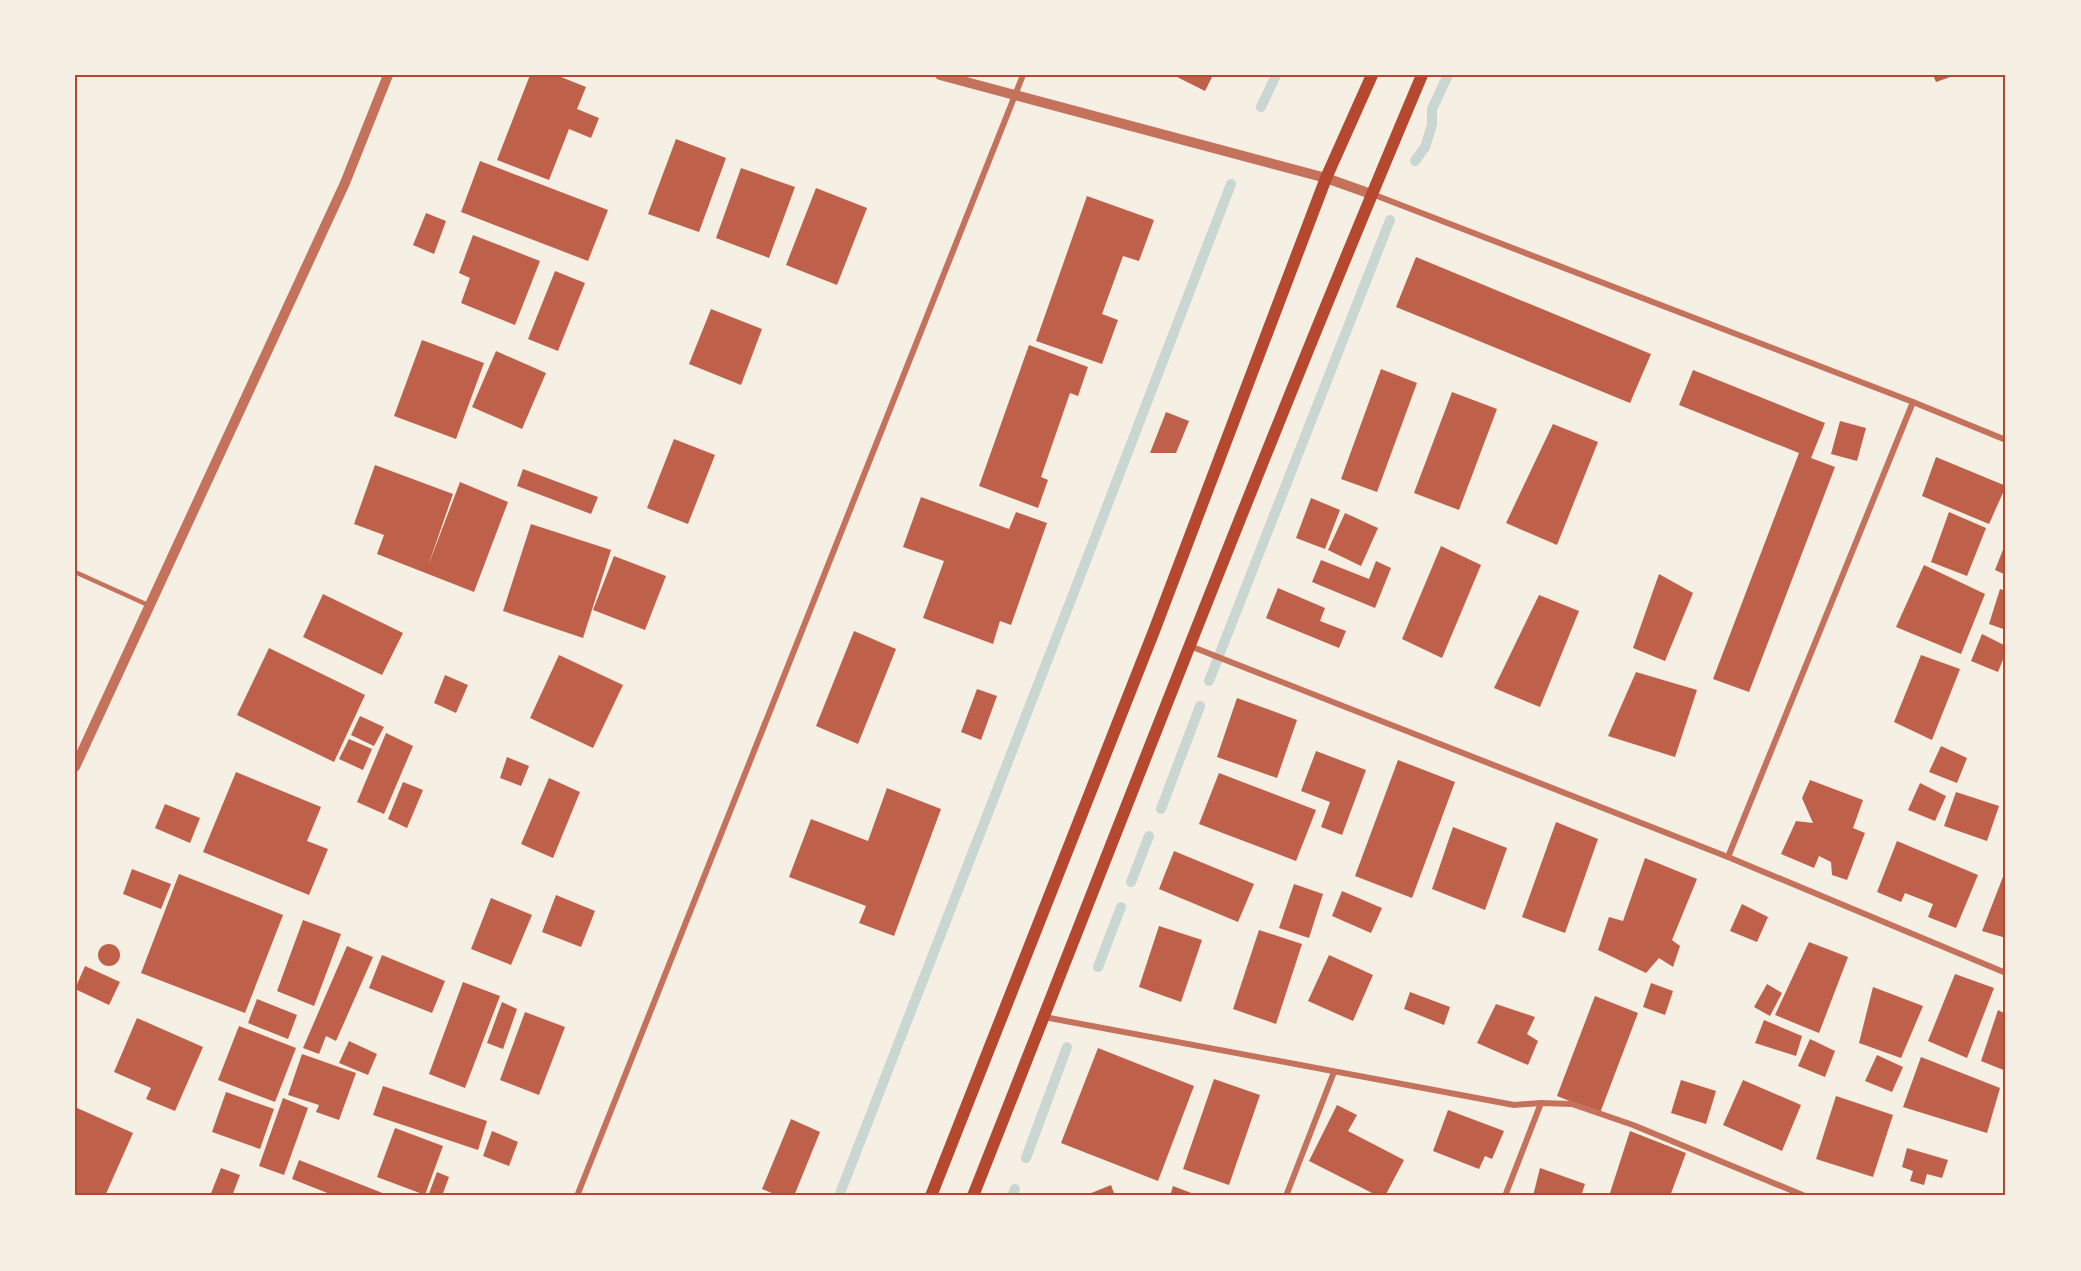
<svg xmlns="http://www.w3.org/2000/svg" width="2081" height="1271" viewBox="0 0 2081 1271" font-family="Quicksand,sans-serif">
  <style>
    .lines { fill: none; stroke-linecap: round; stroke-linejoin: round }
    .stream { stroke: #c9d6d2; stroke-width: 10 }
    .building { fill: #bf614a }
    .service { stroke: #c5725c; stroke-width: 4.5 }
    .minor { stroke: #c5725c; stroke-width: 6 }
    .tertiary { stroke: #c5725c; stroke-width: 10 }
    .secondary { stroke: #b5482f; stroke-width: 12 }
    .neatline { fill: none; stroke: #b5482f; stroke-width: 2 }
  </style>
  <rect width="100%" height="100%" fill="#f6efe4"/>
  <g class="lines">
    <g class="stream">
      <path d="M 1261,107 L 1276,75"/>
      <path d="M 1415,161 L 1425,147 L 1432,125 L 1432,109 L 1448,75"/>
      <path d="M 1209,681 L 1390,220"/>
      <path d="M 1161,809 L 1200,706"/>
      <path d="M 1131,882 L 1149,836"/>
      <path d="M 1098,967 L 1121,907"/>
      <path d="M 1026,1158 L 1067,1047"/>
      <path d="M 839,1196 L 1074,592 L 1231,184"/>
      <path d="M 1012,1196 L 1015,1189"/>
    </g>
  </g>
  <g class="building">
    <path d="M 530,75 L 556,75 L 586,87 L 577,109 L 599,118 L 591,138 L 569,129 L 549,180 L 497,160 Z"/>
    <path d="M 1173,75 L 1213,75 L 1205,91 Z"/>
    <path d="M 1933,75 L 1956,75 L 1936,82 Z"/>
    <path d="M 676,139 L 726,158 L 699,232 L 648,214 Z"/>
    <path d="M 480,161 L 608,210 L 588,261 L 461,212 Z"/>
    <path d="M 741,168 L 795,187 L 769,258 L 716,238 Z"/>
    <path d="M 816,188 L 867,208 L 837,285 L 786,265 Z"/>
    <path d="M 1087,196 L 1154,220 L 1139,261 L 1123,256 L 1102,314 L 1118,320 L 1102,364 L 1036,341 Z"/>
    <path d="M 426,213 L 446,221 L 434,254 L 413,245 Z"/>
    <path d="M 473,235 L 540,261 L 515,325 L 461,303 L 470,278 L 459,273 Z"/>
    <path d="M 1416,257 L 1651,354 L 1630,403 L 1396,307 Z"/>
    <path d="M 555,271 L 585,283 L 558,351 L 528,339 Z"/>
    <path d="M 711,309 L 762,329 L 741,385 L 689,364 Z"/>
    <path d="M 422,340 L 484,363 L 456,439 L 394,416 Z"/>
    <path d="M 1029,345 L 1088,367 L 1078,396 L 1070,393 L 1041,477 L 1048,480 L 1038,508 L 979,486 Z"/>
    <path d="M 496,351 L 546,373 L 522,429 L 472,407 Z"/>
    <path d="M 1381,369 L 1417,383 L 1377,492 L 1341,479 Z"/>
    <path d="M 1693,370 L 1825,423 L 1811,458 L 1835,467 L 1749,692 L 1713,679 L 1799,453 L 1679,405 Z"/>
    <path d="M 1452,392 L 1497,409 L 1459,510 L 1414,493 Z"/>
    <path d="M 1166,412 L 1189,421 L 1176,453 L 1150,453 Z"/>
    <path d="M 1840,421 L 1866,428 L 1857,461 L 1831,454 Z"/>
    <path d="M 1553,424 L 1598,442 L 1557,545 L 1506,523 Z"/>
    <path d="M 674,439 L 715,455 L 688,524 L 647,508 Z"/>
    <path d="M 1936,457 L 2006,486 L 1989,524 L 1922,496 Z"/>
    <path d="M 375,465 L 453,494 L 428,566 L 460,482 L 508,502 L 474,592 L 377,554 L 384,535 L 354,524 Z"/>
    <path d="M 523,469 L 598,497 L 591,514 L 517,486 Z"/>
    <path d="M 921,497 L 1009,529 L 1016,512 L 1047,523 L 1011,625 L 1000,621 L 993,644 L 923,618 L 944,561 L 903,547 Z"/>
    <path d="M 1311,498 L 1340,510 L 1325,549 L 1296,538 Z"/>
    <path d="M 1949,512 L 1986,528 L 1967,576 L 1931,562 Z"/>
    <path d="M 1345,513 L 1378,528 L 1361,566 L 1328,550 Z"/>
    <path d="M 531,524 L 611,550 L 583,638 L 503,611 Z"/>
    <path d="M 2006,542 L 2006,575 L 1995,570 Z"/>
    <path d="M 1441,546 L 1481,565 L 1442,658 L 1402,639 Z"/>
    <path d="M 614,556 L 666,576 L 645,630 L 593,610 Z"/>
    <path d="M 1321,560 L 1369,579 L 1376,561 L 1391,568 L 1375,608 L 1312,582 Z"/>
    <path d="M 1924,565 L 1985,594 L 1961,654 L 1896,627 Z"/>
    <path d="M 1659,574 L 1693,593 L 1665,661 L 1633,648 Z"/>
    <path d="M 1278,588 L 1325,608 L 1320,621 L 1346,631 L 1339,648 L 1266,618 Z"/>
    <path d="M 2000,589 L 2006,591 L 2006,630 L 1989,624 Z"/>
    <path d="M 323,594 L 403,633 L 382,675 L 303,637 Z"/>
    <path d="M 1539,595 L 1579,611 L 1540,707 L 1494,688 Z"/>
    <path d="M 854,631 L 896,649 L 858,744 L 816,726 Z"/>
    <path d="M 1982,634 L 2006,646 L 2006,652 L 1998,672 L 1971,661 Z"/>
    <path d="M 269,648 L 365,695 L 334,762 L 237,715 Z"/>
    <path d="M 559,655 L 623,685 L 593,748 L 530,718 Z"/>
    <path d="M 1921,655 L 1960,669 L 1932,740 L 1894,722 Z"/>
    <path d="M 1636,672 L 1697,690 L 1675,757 L 1608,736 Z"/>
    <path d="M 445,675 L 468,685 L 456,713 L 434,703 Z"/>
    <path d="M 977,689 L 997,696 L 981,740 L 961,732 Z"/>
    <path d="M 1237,698 L 1297,720 L 1277,778 L 1217,757 Z"/>
    <path d="M 360,716 L 384,727 L 374,746 L 351,735 Z"/>
    <path d="M 386,733 L 413,746 L 384,814 L 357,802 Z"/>
    <path d="M 349,739 L 372,749 L 363,770 L 339,759 Z"/>
    <path d="M 1941,746 L 1967,758 L 1957,783 L 1929,772 Z"/>
    <path d="M 1316,751 L 1366,770 L 1342,835 L 1321,827 L 1330,802 L 1301,791 Z"/>
    <path d="M 507,757 L 529,766 L 521,786 L 500,778 Z"/>
    <path d="M 1398,760 L 1455,782 L 1412,898 L 1355,876 Z"/>
    <path d="M 236,772 L 321,807 L 307,841 L 328,849 L 309,895 L 203,852 Z"/>
    <path d="M 1219,773 L 1316,810 L 1296,861 L 1199,824 Z"/>
    <path d="M 549,778 L 580,792 L 553,858 L 521,844 Z"/>
    <path d="M 1810,780 L 1863,800 L 1853,828 L 1865,833 L 1847,880 L 1832,875 L 1831,862 L 1819,856 L 1814,868 L 1781,854 L 1796,821 L 1813,823 L 1802,798 Z"/>
    <path d="M 403,782 L 423,790 L 407,828 L 388,819 Z"/>
    <path d="M 1920,783 L 1946,796 L 1935,821 L 1908,810 Z"/>
    <path d="M 887,788 L 941,809 L 894,936 L 859,923 L 866,906 L 789,877 L 811,819 L 868,841 Z"/>
    <path d="M 1956,792 L 1999,806 L 1987,841 L 1944,826 Z"/>
    <path d="M 165,804 L 200,818 L 190,843 L 155,828 Z"/>
    <path d="M 1556,822 L 1598,839 L 1565,933 L 1522,917 Z"/>
    <path d="M 1453,827 L 1507,848 L 1485,910 L 1432,889 Z"/>
    <path d="M 1897,841 L 1978,875 L 1956,928 L 1928,917 L 1933,904 L 1905,893 L 1901,902 L 1877,892 Z"/>
    <path d="M 1174,851 L 1254,884 L 1238,922 L 1159,889 Z"/>
    <path d="M 1645,858 L 1697,879 L 1672,940 L 1680,946 L 1673,967 L 1659,958 L 1646,973 L 1598,950 L 1609,917 L 1623,921 Z"/>
    <path d="M 132,869 L 171,884 L 161,909 L 123,894 Z"/>
    <path d="M 2006,869 L 2006,938 L 1982,931 Z"/>
    <path d="M 179,874 L 283,915 L 245,1013 L 141,973 Z"/>
    <path d="M 1294,884 L 1323,894 L 1309,938 L 1279,928 Z"/>
    <path d="M 1342,891 L 1382,908 L 1371,933 L 1332,916 Z"/>
    <path d="M 556,895 L 595,911 L 581,947 L 542,932 Z"/>
    <path d="M 491,898 L 532,915 L 511,965 L 471,949 Z"/>
    <path d="M 1742,904 L 1768,917 L 1757,942 L 1730,931 Z"/>
    <path d="M 303,920 L 341,934 L 314,1006 L 277,991 Z"/>
    <path d="M 1159,926 L 1202,940 L 1181,1002 L 1139,987 Z"/>
    <path d="M 1259,930 L 1302,944 L 1276,1024 L 1233,1009 Z"/>
    <path d="M 1809,942 L 1848,957 L 1819,1033 L 1775,1015 Z"/>
    <circle cx="109" cy="955" r="11"/>
    <path d="M 347,946 L 373,957 L 336,1041 L 326,1036 L 319,1054 L 303,1048 Z"/>
    <path d="M 382,955 L 445,981 L 432,1013 L 369,988 Z"/>
    <path d="M 1329,955 L 1373,975 L 1353,1021 L 1308,1001 Z"/>
    <path d="M 85,966 L 120,982 L 109,1005 L 75,989 Z"/>
    <path d="M 1955,974 L 1994,988 L 1967,1058 L 1928,1041 Z"/>
    <path d="M 463,982 L 500,996 L 465,1088 L 429,1074 Z"/>
    <path d="M 1651,983 L 1673,991 L 1665,1015 L 1643,1007 Z"/>
    <path d="M 1767,984 L 1782,993 L 1770,1016 L 1754,1007 Z"/>
    <path d="M 1873,987 L 1923,1006 L 1901,1058 L 1859,1043 Z"/>
    <path d="M 1410,992 L 1450,1007 L 1444,1025 L 1404,1009 Z"/>
    <path d="M 1595,996 L 1638,1013 L 1600,1113 L 1557,1096 Z"/>
    <path d="M 257,999 L 297,1015 L 288,1039 L 248,1023 Z"/>
    <path d="M 502,1002 L 517,1009 L 503,1049 L 487,1043 Z"/>
    <path d="M 1496,1004 L 1535,1017 L 1527,1034 L 1538,1041 L 1528,1065 L 1477,1043 Z"/>
    <path d="M 1998,1010 L 2006,1014 L 2006,1071 L 1981,1061 Z"/>
    <path d="M 525,1012 L 565,1027 L 539,1095 L 500,1080 Z"/>
    <path d="M 137,1018 L 203,1047 L 175,1111 L 146,1099 L 151,1088 L 114,1072 Z"/>
    <path d="M 1764,1020 L 1802,1036 L 1796,1056 L 1755,1043 Z"/>
    <path d="M 239,1026 L 296,1048 L 275,1102 L 218,1080 Z"/>
    <path d="M 1810,1039 L 1835,1051 L 1825,1077 L 1798,1066 Z"/>
    <path d="M 349,1041 L 377,1054 L 368,1075 L 339,1063 Z"/>
    <path d="M 1098,1048 L 1194,1086 L 1158,1181 L 1061,1143 Z"/>
    <path d="M 302,1054 L 356,1073 L 339,1120 L 316,1112 L 319,1105 L 288,1095 Z"/>
    <path d="M 1877,1055 L 1903,1067 L 1892,1092 L 1865,1081 Z"/>
    <path d="M 1921,1057 L 2000,1088 L 1987,1133 L 1903,1107 Z"/>
    <path d="M 1214,1079 L 1260,1095 L 1229,1185 L 1183,1169 Z"/>
    <path d="M 1681,1080 L 1716,1091 L 1706,1124 L 1671,1113 Z"/>
    <path d="M 1743,1080 L 1801,1105 L 1782,1151 L 1723,1125 Z"/>
    <path d="M 383,1086 L 487,1121 L 478,1150 L 373,1115 Z"/>
    <path d="M 226,1092 L 274,1109 L 260,1149 L 212,1132 Z"/>
    <path d="M 1836,1096 L 1893,1115 L 1873,1177 L 1816,1159 Z"/>
    <path d="M 283,1098 L 308,1108 L 284,1175 L 259,1166 Z"/>
    <path d="M 1337,1105 L 1357,1115 L 1348,1131 L 1404,1160 L 1385,1196 L 1378,1196 L 1309,1161 Z"/>
    <path d="M 75,1107 L 133,1133 L 105,1196 L 75,1196 Z"/>
    <path d="M 1448,1110 L 1504,1131 L 1492,1159 L 1485,1156 L 1479,1169 L 1433,1151 Z"/>
    <path d="M 791,1119 L 820,1132 L 794,1196 L 779,1196 L 762,1189 Z"/>
    <path d="M 395,1128 L 443,1146 L 425,1195 L 377,1177 Z"/>
    <path d="M 492,1131 L 518,1142 L 509,1166 L 483,1156 Z"/>
    <path d="M 1630,1131 L 1686,1153 L 1670,1196 L 1609,1196 Z"/>
    <path d="M 1907,1148 L 1948,1160 L 1942,1178 L 1927,1174 L 1924,1185 L 1910,1181 L 1913,1171 L 1902,1167 Z"/>
    <path d="M 299,1160 L 390,1196 L 335,1196 L 292,1179 Z"/>
    <path d="M 221,1168 L 240,1175 L 232,1196 L 210,1196 Z"/>
    <path d="M 1540,1168 L 1585,1184 L 1581,1196 L 1533,1196 Z"/>
    <path d="M 437,1172 L 449,1177 L 442,1196 L 428,1196 Z"/>
    <path d="M 1111,1185 L 1115,1196 L 1084,1196 Z"/>
    <path d="M 1173,1186 L 1199,1196 L 1170,1196 Z"/>
  </g>
  <g class="lines">
    <path class="service" d="M 75,572 L 148,605"/>
    <g class="minor">
      <path d="M 1372,194 L 1913,402 L 2006,440"/>
      <path d="M 1190,646 L 1728,857 L 2006,973"/>
      <path d="M 1728,857 L 1913,402"/>
      <path d="M 1044,1017 L 1514,1105 L 1541,1103 L 1572,1104 L 1633,1125 L 1805,1196"/>
      <path d="M 577,1196 L 1023,75"/>
      <path d="M 1286,1196 L 1334,1072"/>
      <path d="M 1505,1196 L 1541,1103"/>
    </g>
    <g class="tertiary">
      <path d="M 940,75 L 1326,178 L 1371,194"/>
      <path d="M 75,767 L 345,183 L 388,75"/>
    </g>
    <g class="secondary">
      <path d="M 931,1196 L 1154,631 L 1326,178 L 1372,75"/>
      <path d="M 973,1196 C 1121,822 1265,446 1422,75"/>
    </g>
  </g>
  <rect width="2081" height="1271" fill="none" stroke="#f6efe4" stroke-width="153"/>
  <rect x="76" y="76" width="1928" height="1118" class="neatline"/>
</svg>
